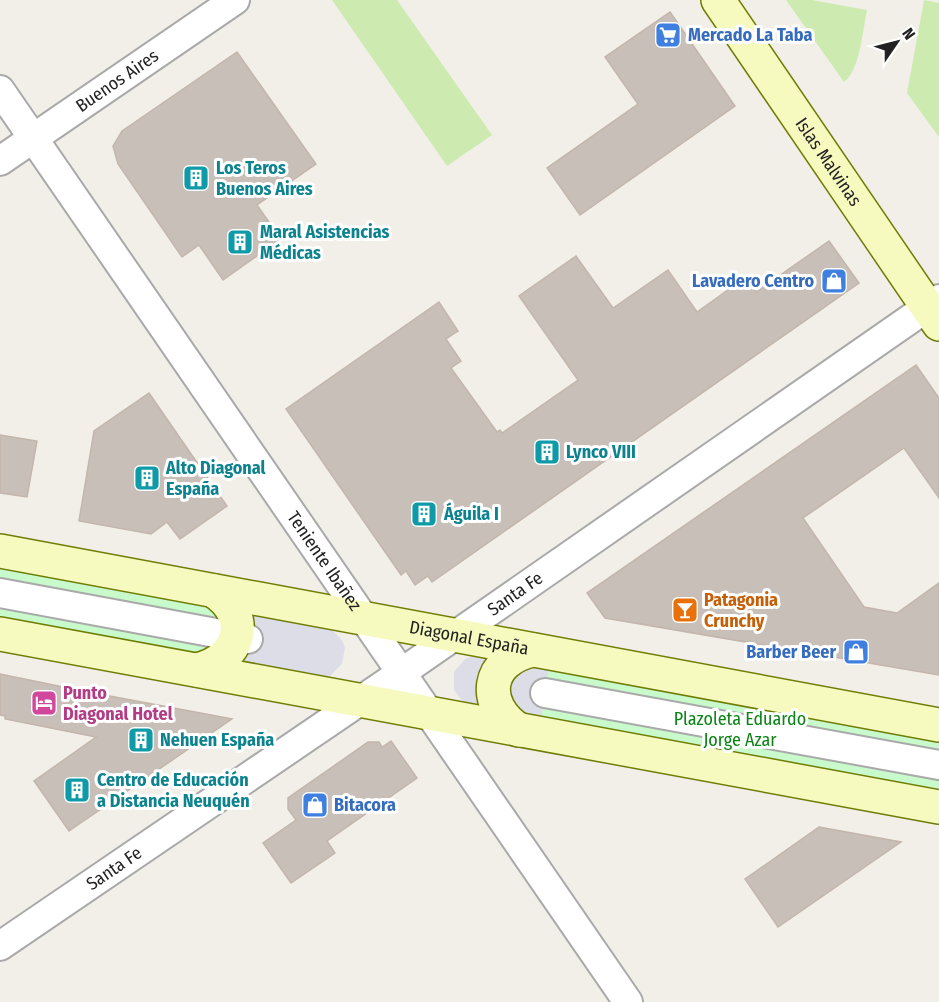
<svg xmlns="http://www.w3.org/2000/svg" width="939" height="1002" viewBox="0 0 939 1002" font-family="'Fira Sans Condensed',sans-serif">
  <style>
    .grass { fill: #cdebb0 }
    .park { fill: #c8facc }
    .plaza { fill: #dddde8 }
    .building { fill: #c7bfb8; stroke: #c4b6ab; stroke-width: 1.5 }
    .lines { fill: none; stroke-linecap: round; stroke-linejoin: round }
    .street-casing { stroke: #a9a9a9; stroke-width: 32 }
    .secondary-casing { stroke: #707d05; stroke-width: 36 }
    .street { stroke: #fff; stroke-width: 28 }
    .secondary { stroke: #f7fabf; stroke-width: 33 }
    .labels { text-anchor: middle; stroke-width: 6; stroke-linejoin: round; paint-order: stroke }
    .shop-label { font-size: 18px; font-weight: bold; fill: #366cbe; stroke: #fff; text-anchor: start }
    .street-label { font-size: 18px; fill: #222; stroke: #fff }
    .culture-label { font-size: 18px; font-weight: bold; fill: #0d838f; stroke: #fff; text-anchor: start }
    .food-label { font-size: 18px; font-weight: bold; fill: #c56008; stroke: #fff; text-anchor: start }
    .hotel-label { font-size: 18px; font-weight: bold; fill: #b23c85; stroke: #fff; text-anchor: start }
    .park-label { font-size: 18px; fill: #0c8416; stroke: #fff }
  </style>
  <rect width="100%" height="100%" fill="#f2efe9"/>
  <g class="grass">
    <path d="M 332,0 L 397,0 L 492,135 L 447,166 Z"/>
    <path d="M 786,0 L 812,0 L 867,10 C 863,28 860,71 844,82 Z"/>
    <path d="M 924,0 L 939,3 L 939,137 L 907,93 Z"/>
  </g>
  <g class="park">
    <path d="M 0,567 L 252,613 L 244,665 L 0,620 Z"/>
    <path d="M 549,668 L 939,739 L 939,792 L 541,720 Z"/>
  </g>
  <g class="plaza">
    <path d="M 252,613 L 330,628 L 342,640 L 345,648 L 342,664 L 330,676 L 321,678 L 244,665 Z"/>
    <path d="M 473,656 L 549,668 L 541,720 L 465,704 L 454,690 L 454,672 L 465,659 Z"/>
  </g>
  <g class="building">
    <path d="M 670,12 L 735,106 L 580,215 L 547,168 L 638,104 L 605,57 Z"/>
    <path d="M 237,52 L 316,164 L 257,205 L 281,239 L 223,280 L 199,245 L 182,257 L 118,164 L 113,146 L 122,131 Z"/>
    <path d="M 829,241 L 859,283 L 432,582 L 428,576 L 415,585 L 406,571 L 401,575 L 286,409 L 439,302 L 458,331 L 446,339 L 461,361 L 451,368 L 497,432 L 500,430 L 502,433 L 578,380 L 519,296 L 576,256 L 613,308 L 668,270 L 697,312 L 746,277 L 756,292 Z"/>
    <path d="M 916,365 L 939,398 L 939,498 L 904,448 L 803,518 L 864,607 L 897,613 L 939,583 L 939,675 L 605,618 L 587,593 Z"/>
    <path d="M 149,393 L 227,506 L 180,539 L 167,522 L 151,534 L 79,521 L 94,431 Z"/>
    <path d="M 0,435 L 37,441 L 27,497 L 0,493 Z"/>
    <path d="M 0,674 L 83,691 L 232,719 L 69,831 L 34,781 L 96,737 L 5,719 L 5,716 L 0,715 Z"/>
    <path d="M 391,741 L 417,778 L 327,841 L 335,853 L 291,883 L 263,843 L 296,820 L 288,809 L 288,798 L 368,742 L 379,742 L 382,747 Z"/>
    <path d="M 819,827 L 901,842 L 778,927 L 745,879 Z"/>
  </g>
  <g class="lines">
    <defs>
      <g id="street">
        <path id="s1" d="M 0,90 L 628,1002"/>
        <path id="s2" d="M 0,161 L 235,0"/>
        <path d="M 0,593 L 248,639"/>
        <path d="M 545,693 L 939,765"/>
        <path id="s3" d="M 0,946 L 401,673 L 939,299"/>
      </g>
      <g id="secondary">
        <path id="s4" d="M 718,0 L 939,324"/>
        <path id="s5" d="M 0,551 L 939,725"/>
        <path d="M 0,634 L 939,807"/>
        <path d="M 197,670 C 240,660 253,617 214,591"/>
        <path d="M 519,730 C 480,704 486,660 533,650"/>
      </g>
    </defs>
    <use href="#street" class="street-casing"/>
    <use href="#secondary" class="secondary-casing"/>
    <use href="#street" class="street"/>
    <use href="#secondary" class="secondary"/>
  </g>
  <defs>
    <symbol id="supermarket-square" viewBox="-11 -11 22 22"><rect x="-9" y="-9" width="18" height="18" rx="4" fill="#3f7fe0" stroke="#fff"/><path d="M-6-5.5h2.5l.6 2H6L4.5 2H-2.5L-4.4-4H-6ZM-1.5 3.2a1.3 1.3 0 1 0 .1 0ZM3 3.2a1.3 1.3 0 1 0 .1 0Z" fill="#fff"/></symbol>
    <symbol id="building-square" viewBox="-11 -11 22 22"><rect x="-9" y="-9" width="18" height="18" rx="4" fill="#0f9aa8" stroke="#fff"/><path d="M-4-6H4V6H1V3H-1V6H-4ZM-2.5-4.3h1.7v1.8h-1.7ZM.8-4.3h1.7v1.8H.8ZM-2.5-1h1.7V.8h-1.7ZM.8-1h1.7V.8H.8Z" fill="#fff"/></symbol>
    <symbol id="shop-square" viewBox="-11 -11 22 22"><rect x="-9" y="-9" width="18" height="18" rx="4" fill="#3f7fe0" stroke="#fff"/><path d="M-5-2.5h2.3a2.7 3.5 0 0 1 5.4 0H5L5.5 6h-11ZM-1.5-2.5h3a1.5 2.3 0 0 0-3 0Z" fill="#fff"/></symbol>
    <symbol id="bar-square" viewBox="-11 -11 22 22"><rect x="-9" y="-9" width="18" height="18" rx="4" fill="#e8710a" stroke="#fff"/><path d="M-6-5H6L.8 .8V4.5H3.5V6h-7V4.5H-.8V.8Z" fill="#fff"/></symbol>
    <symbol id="hotel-square" viewBox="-11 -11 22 22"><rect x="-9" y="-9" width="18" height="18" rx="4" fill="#d1479c" stroke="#fff"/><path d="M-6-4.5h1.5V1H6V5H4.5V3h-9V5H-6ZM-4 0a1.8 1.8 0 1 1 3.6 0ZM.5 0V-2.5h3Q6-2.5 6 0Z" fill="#fff"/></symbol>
  </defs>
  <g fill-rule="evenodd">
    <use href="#supermarket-square" x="653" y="20" width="30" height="30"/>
    <use href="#building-square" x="181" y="163" width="30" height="30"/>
    <use href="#building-square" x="225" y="227" width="30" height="30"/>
    <use href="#shop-square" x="819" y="266" width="30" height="30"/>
    <use href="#building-square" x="532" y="437" width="30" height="30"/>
    <use href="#building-square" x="132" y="463" width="30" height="30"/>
    <use href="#building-square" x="409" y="499" width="30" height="30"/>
    <use href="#bar-square" x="670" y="595" width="30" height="30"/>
    <use href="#shop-square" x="841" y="637" width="30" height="30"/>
    <use href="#hotel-square" x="29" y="688" width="30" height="30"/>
    <use href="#building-square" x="126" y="725" width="30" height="30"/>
    <use href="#building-square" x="62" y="775" width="30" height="30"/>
    <use href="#shop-square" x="300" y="790" width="30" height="30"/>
  </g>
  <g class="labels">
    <g class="shop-label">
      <text x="688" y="41">Mercado La Taba</text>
      <text x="814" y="287" text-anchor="end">Lavadero Centro</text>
      <text x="836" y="658" text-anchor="end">Barber Beer</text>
      <text x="334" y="811">Bitacora</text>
    </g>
    <g class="street-label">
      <text dy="6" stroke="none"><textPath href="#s2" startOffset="142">Buenos Aires</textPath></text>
      <text dy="6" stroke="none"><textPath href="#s4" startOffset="196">Islas Malvinas</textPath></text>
      <text dy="6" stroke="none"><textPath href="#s1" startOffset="572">Teniente Ibañez</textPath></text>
      <text dy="6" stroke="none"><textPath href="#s3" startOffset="624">Santa Fe</textPath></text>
      <text dy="6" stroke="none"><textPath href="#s5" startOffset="477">Diagonal España</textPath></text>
      <text dy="6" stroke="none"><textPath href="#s3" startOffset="138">Santa Fe</textPath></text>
    </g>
    <g class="culture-label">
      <text x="216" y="174">Los Teros<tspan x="216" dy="21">Buenos Aires</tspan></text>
      <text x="260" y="238">Maral Asistencias<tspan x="260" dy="21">Médicas</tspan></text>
      <text x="566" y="458">Lynco VIII</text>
      <text x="166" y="474">Alto Diagonal<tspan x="166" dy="21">España</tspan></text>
      <text x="444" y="520">Águila I</text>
      <text x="160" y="746">Nehuen España</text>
      <text x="97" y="786">Centro de Educación<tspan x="97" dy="21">a Distancia Neuquén</tspan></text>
    </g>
    <g class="food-label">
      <text x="704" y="606">Patagonia<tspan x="704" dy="21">Crunchy</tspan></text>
    </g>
    <g class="hotel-label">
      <text x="63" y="699">Punto<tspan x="63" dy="21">Diagonal Hotel</tspan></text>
    </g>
    <g class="park-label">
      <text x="740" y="725">Plazoleta Eduardo<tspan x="740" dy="21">Jorge Azar</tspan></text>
    </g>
  </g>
  <g transform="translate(897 42) rotate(55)" stroke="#ffffff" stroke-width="4.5" paint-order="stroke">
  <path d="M0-4.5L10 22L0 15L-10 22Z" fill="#222222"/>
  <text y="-9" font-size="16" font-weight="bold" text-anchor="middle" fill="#222222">N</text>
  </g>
</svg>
